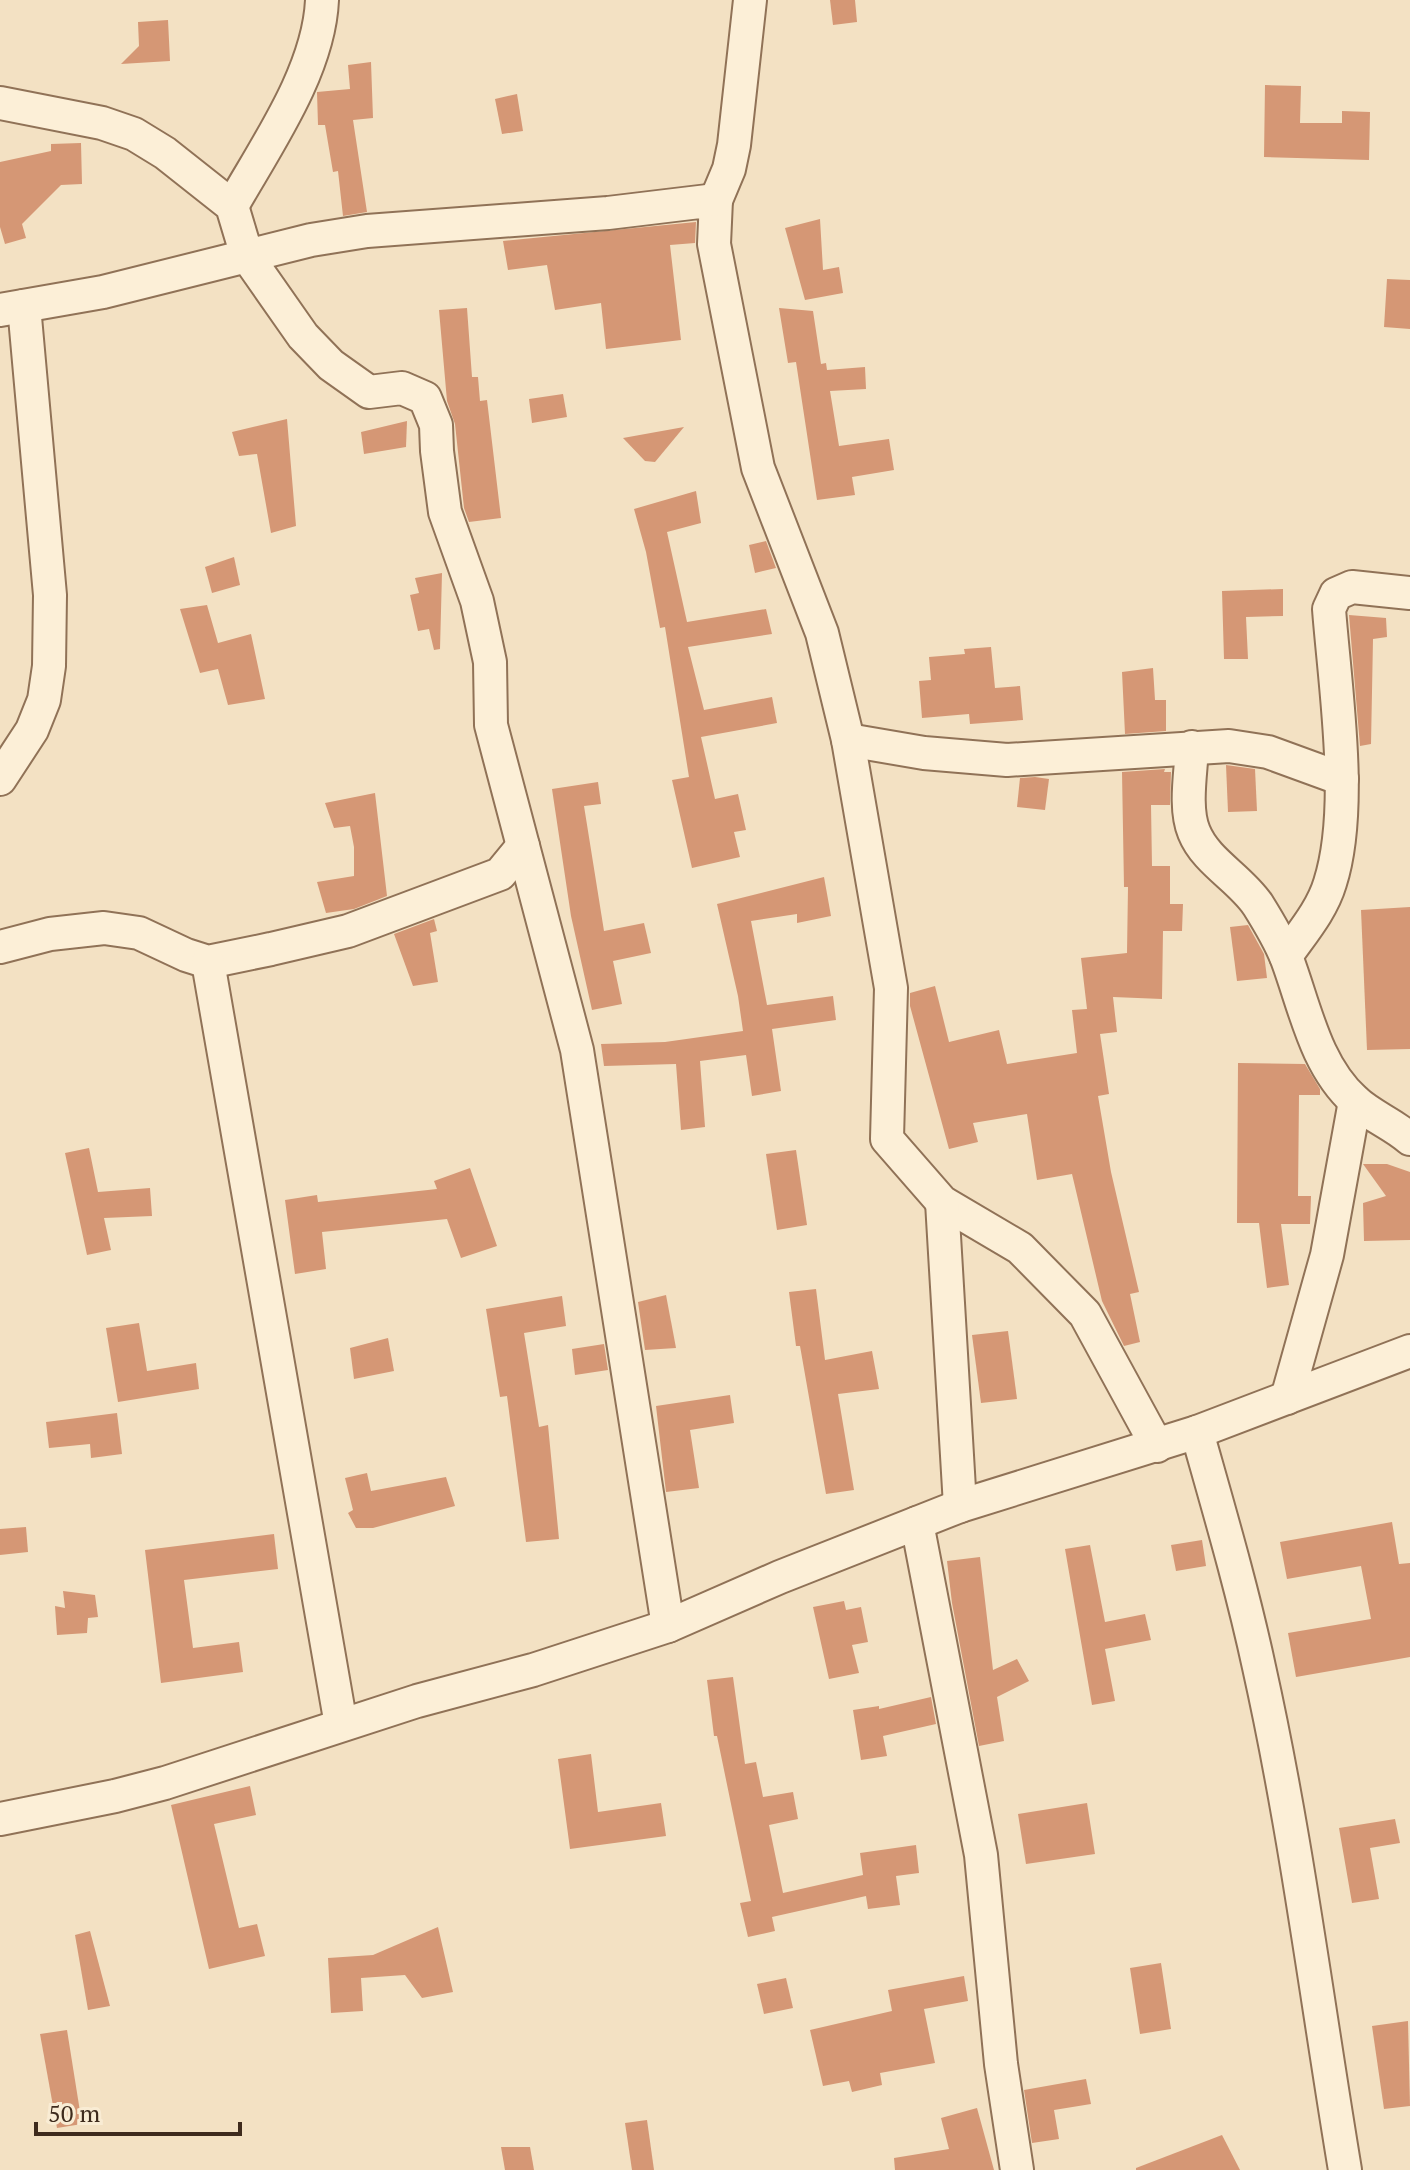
<svg xmlns="http://www.w3.org/2000/svg" width="1410" height="2170" viewBox="0 0 1410 2170" font-family="'PT Serif',serif">
  <style>
    .building { fill: #d59775 }
    .lines { fill: none; stroke-linecap: round; stroke-linejoin: round }
    .street-casing { stroke: #907257; stroke-width: 36 }
    .street { stroke: #fcefd7; stroke-width: 32 }
  </style>
  <rect width="100%" height="100%" fill="#f3e1c3"/>
  <g class="building">
    <path d="M 830,0 L 855,0 L 857,22 L 833,25 Z"/>
    <path d="M 168,20 L 170,61 L 121,64 L 139,46 L 138,22 Z"/>
    <path d="M 371,62 L 373,118 L 353,120 L 367,212 L 343,216 L 338,171 L 333,172 L 325,125 L 318,125 L 317,92 L 350,89 L 348,65 Z"/>
    <path d="M 1265,85 L 1301,86 L 1300,123 L 1342,123 L 1342,111 L 1370,112 L 1369,160 L 1264,157 Z"/>
    <path d="M 517,94 L 523,131 L 502,134 L 495,99 Z"/>
    <path d="M 81,143 L 82,184 L 61,185 L 22,224 L 26,238 L 5,244 L 0,227 L 0,162 L 51,151 L 51,144 Z"/>
    <path d="M 820,219 L 823,270 L 839,267 L 843,293 L 805,300 L 785,228 Z"/>
    <path d="M 696,222 L 695,243 L 670,245 L 681,340 L 606,349 L 601,303 L 555,310 L 547,265 L 508,270 L 503,241 Z"/>
    <path d="M 1387,279 L 1410,280 L 1410,329 L 1384,327 Z"/>
    <path d="M 467,308 L 472,377 L 478,377 L 480,401 L 487,400 L 501,518 L 469,522 L 464,508 L 455,424 L 447,401 L 439,310 Z"/>
    <path d="M 779,308 L 813,311 L 821,364 L 826,363 L 827,370 L 865,367 L 866,389 L 830,391 L 839,446 L 889,439 L 894,470 L 852,477 L 855,495 L 817,500 L 796,362 L 788,363 Z"/>
    <path d="M 563,394 L 567,417 L 532,423 L 529,399 Z"/>
    <path d="M 287,419 L 296,526 L 271,533 L 257,454 L 239,456 L 232,432 Z"/>
    <path d="M 407,421 L 406,447 L 364,454 L 361,432 Z"/>
    <path d="M 684,427 L 655,462 L 645,461 L 623,438 Z"/>
    <path d="M 696,491 L 701,523 L 667,532 L 687,622 L 766,609 L 772,634 L 688,647 L 704,710 L 772,697 L 777,723 L 701,737 L 715,799 L 738,794 L 746,830 L 734,832 L 740,857 L 692,868 L 672,780 L 689,777 L 665,627 L 660,628 L 646,552 L 634,509 Z"/>
    <path d="M 766,541 L 776,568 L 755,573 L 749,545 Z"/>
    <path d="M 234,557 L 240,585 L 212,593 L 205,567 Z"/>
    <path d="M 442,573 L 440,649 L 434,650 L 429,629 L 418,631 L 410,595 L 419,593 L 415,578 Z"/>
    <path d="M 1283,589 L 1283,616 L 1246,617 L 1248,659 L 1224,659 L 1222,591 Z"/>
    <path d="M 207,605 L 218,643 L 251,634 L 265,699 L 228,705 L 218,669 L 200,673 L 180,609 Z"/>
    <path d="M 1349,615 L 1386,618 L 1387,637 L 1373,639 L 1371,744 L 1360,746 Z"/>
    <path d="M 991,647 L 995,688 L 1020,686 L 1023,720 L 970,724 L 969,714 L 922,718 L 919,681 L 931,680 L 929,657 L 965,654 L 964,649 Z"/>
    <path d="M 1153,668 L 1155,700 L 1166,700 L 1166,731 L 1125,734 L 1122,672 Z"/>
    <path d="M 1226,765 L 1255,769 L 1257,811 L 1228,812 Z"/>
    <path d="M 1165,769 L 1164,772 L 1171,772 L 1170,805 L 1151,805 L 1152,866 L 1170,866 L 1170,904 L 1183,904 L 1182,931 L 1163,931 L 1162,999 L 1113,997 L 1117,1032 L 1100,1034 L 1109,1094 L 1098,1096 L 1111,1172 L 1139,1292 L 1130,1294 L 1140,1342 L 1124,1346 L 1102,1301 L 1072,1174 L 1037,1180 L 1027,1114 L 973,1123 L 978,1142 L 949,1149 L 910,1006 L 910,993 L 935,986 L 949,1042 L 999,1030 L 1007,1064 L 1077,1053 L 1072,1010 L 1087,1009 L 1081,958 L 1127,953 L 1128,887 L 1124,887 L 1122,772 Z"/>
    <path d="M 1035,777 L 1049,779 L 1045,810 L 1017,807 L 1020,778 Z"/>
    <path d="M 598,782 L 601,804 L 584,806 L 604,931 L 644,923 L 651,953 L 613,961 L 622,1004 L 592,1010 L 571,916 L 552,789 Z"/>
    <path d="M 375,793 L 387,896 L 354,909 L 326,913 L 317,882 L 354,876 L 354,847 L 350,826 L 334,828 L 325,803 Z"/>
    <path d="M 824,877 L 831,916 L 797,923 L 797,914 L 751,921 L 767,1005 L 833,996 L 836,1020 L 772,1029 L 781,1091 L 752,1096 L 746,1055 L 700,1061 L 705,1127 L 681,1130 L 676,1064 L 604,1066 L 601,1044 L 665,1042 L 743,1031 L 738,996 L 717,904 Z"/>
    <path d="M 1410,907 L 1410,1049 L 1367,1050 L 1361,910 Z"/>
    <path d="M 434,919 L 437,931 L 430,933 L 438,982 L 413,986 L 394,934 Z"/>
    <path d="M 1248,925 L 1264,954 L 1267,978 L 1237,981 L 1230,927 Z"/>
    <path d="M 1238,1063 L 1305,1064 L 1320,1089 L 1320,1095 L 1299,1095 L 1298,1196 L 1311,1196 L 1310,1224 L 1281,1224 L 1289,1285 L 1267,1288 L 1259,1223 L 1237,1223 Z"/>
    <path d="M 89,1148 L 98,1192 L 150,1188 L 152,1216 L 104,1218 L 111,1250 L 87,1255 L 65,1153 Z"/>
    <path d="M 796,1150 L 807,1225 L 777,1230 L 766,1154 Z"/>
    <path d="M 1363,1164 L 1387,1164 L 1410,1172 L 1410,1240 L 1364,1241 L 1363,1203 L 1386,1196 Z"/>
    <path d="M 470,1168 L 497,1246 L 461,1258 L 447,1219 L 322,1232 L 326,1269 L 295,1274 L 285,1200 L 317,1195 L 318,1202 L 437,1189 L 434,1181 Z"/>
    <path d="M 816,1289 L 825,1360 L 872,1351 L 879,1389 L 838,1394 L 854,1490 L 826,1494 L 800,1346 L 796,1346 L 789,1292 Z"/>
    <path d="M 666,1295 L 676,1348 L 645,1350 L 638,1302 Z"/>
    <path d="M 562,1296 L 566,1326 L 524,1333 L 539,1427 L 548,1425 L 559,1539 L 526,1542 L 507,1396 L 500,1397 L 486,1309 Z"/>
    <path d="M 139,1323 L 147,1371 L 196,1363 L 199,1389 L 118,1402 L 106,1328 Z"/>
    <path d="M 1008,1331 L 1017,1399 L 981,1403 L 972,1335 Z"/>
    <path d="M 388,1338 L 394,1371 L 354,1379 L 350,1348 Z"/>
    <path d="M 604,1344 L 608,1370 L 575,1375 L 572,1349 Z"/>
    <path d="M 730,1395 L 734,1423 L 690,1430 L 699,1488 L 666,1492 L 656,1406 Z"/>
    <path d="M 117,1413 L 122,1454 L 91,1458 L 90,1444 L 49,1448 L 46,1422 Z"/>
    <path d="M 367,1473 L 371,1491 L 446,1477 L 455,1506 L 373,1528 L 356,1528 L 348,1513 L 353,1510 L 345,1478 Z"/>
    <path d="M 1392,1522 L 1399,1564 L 1410,1563 L 1410,1657 L 1296,1677 L 1288,1633 L 1371,1619 L 1361,1566 L 1287,1579 L 1280,1542 Z"/>
    <path d="M 26,1527 L 28,1552 L 0,1555 L 0,1529 Z"/>
    <path d="M 274,1534 L 278,1569 L 184,1580 L 193,1648 L 239,1642 L 243,1672 L 161,1683 L 145,1550 Z"/>
    <path d="M 1202,1540 L 1206,1566 L 1176,1571 L 1171,1545 Z"/>
    <path d="M 1090,1545 L 1105,1622 L 1145,1614 L 1151,1640 L 1105,1649 L 1115,1701 L 1092,1705 L 1065,1549 Z"/>
    <path d="M 980,1557 L 993,1670 L 1017,1659 L 1029,1681 L 997,1697 L 1004,1741 L 979,1746 L 952,1603 L 947,1561 Z"/>
    <path d="M 63,1591 L 95,1595 L 98,1617 L 88,1618 L 87,1633 L 57,1635 L 55,1606 L 65,1608 Z"/>
    <path d="M 844,1601 L 846,1610 L 861,1607 L 868,1642 L 852,1645 L 859,1673 L 829,1679 L 813,1607 Z"/>
    <path d="M 733,1677 L 745,1764 L 756,1762 L 763,1797 L 793,1792 L 798,1819 L 769,1825 L 783,1893 L 863,1875 L 860,1853 L 916,1845 L 919,1873 L 896,1876 L 900,1905 L 868,1909 L 866,1896 L 772,1917 L 775,1931 L 748,1937 L 740,1903 L 751,1901 L 717,1736 L 714,1736 L 707,1680 Z"/>
    <path d="M 931,1697 L 936,1724 L 883,1736 L 887,1756 L 861,1760 L 853,1710 L 879,1706 L 879,1709 Z"/>
    <path d="M 591,1754 L 598,1812 L 661,1803 L 666,1836 L 570,1849 L 558,1759 Z"/>
    <path d="M 250,1786 L 256,1815 L 214,1824 L 239,1928 L 257,1924 L 265,1956 L 209,1969 L 171,1805 Z"/>
    <path d="M 1087,1803 L 1095,1854 L 1026,1864 L 1018,1814 Z"/>
    <path d="M 1395,1819 L 1400,1843 L 1370,1848 L 1379,1899 L 1352,1903 L 1339,1828 Z"/>
    <path d="M 438,1927 L 453,1992 L 422,1998 L 405,1975 L 361,1978 L 363,2011 L 331,2013 L 328,1958 L 373,1955 Z"/>
    <path d="M 90,1931 L 110,2006 L 88,2010 L 75,1935 Z"/>
    <path d="M 1161,1963 L 1171,2029 L 1140,2034 L 1130,1968 Z"/>
    <path d="M 964,1976 L 968,2001 L 924,2009 L 935,2063 L 880,2073 L 882,2085 L 852,2092 L 849,2081 L 823,2086 L 810,2030 L 892,2011 L 888,1990 Z"/>
    <path d="M 786,1978 L 793,2008 L 764,2014 L 757,1984 Z"/>
    <path d="M 1408,2021 L 1410,2106 L 1384,2109 L 1372,2026 Z"/>
    <path d="M 67,2030 L 82,2124 L 57,2128 L 40,2034 Z"/>
    <path d="M 1086,2079 L 1091,2104 L 1054,2110 L 1059,2139 L 1032,2143 L 1024,2090 Z"/>
    <path d="M 977,2108 L 994,2170 L 895,2170 L 894,2158 L 949,2149 L 941,2118 Z"/>
    <path d="M 647,2120 L 654,2170 L 632,2170 L 625,2123 Z"/>
    <path d="M 1222,2135 L 1240,2170 L 1136,2170 L 1136,2168 Z"/>
    <path d="M 501,2147 L 530,2147 L 534,2170 L 505,2170 Z"/>
  </g>
  <g class="lines">
    <defs>
      <g id="street">
        <path d="M 0,103 L 102,123 L 134,134 L 165,153 L 232,206 L 247,256 L 311,240 L 367,231 L 608,213 L 716,200 L 714,244 L 758,468 L 822,633 L 848,740 L 891,988 L 887,1139 L 942,1202 L 1020,1248 L 1085,1314 L 1157,1446"/>
        <path d="M 716,200 L 729,169 L 734,145 L 750,0"/>
        <path d="M 232,206 C 266,146 319,71 322,0"/>
        <path d="M 0,310 L 103,292 L 247,256 L 303,336 L 331,365 L 369,392 L 402,388 L 425,398 L 436,425 L 437,451 L 445,512 L 477,601 L 490,662 L 491,725 L 577,1050 L 668,1626"/>
        <path d="M 848,740 L 924,753 L 1007,760 L 1229,746 L 1268,752 L 1342,779"/>
        <path d="M 1192,747 C 1191,772 1184,808 1194,832 C 1206,862 1240,878 1258,905 C 1268,921 1280,941 1287,959 C 1305,1007 1315,1065 1355,1101 C 1371,1116 1393,1124 1410,1139"/>
        <path d="M 0,779 L 32,730 L 44,700 L 49,666 L 50,595 L 24,306"/>
        <path d="M 0,947 L 50,934 L 104,928 L 139,933 L 186,955 L 208,962 L 271,949 L 348,931 L 500,874 L 523,846"/>
        <path d="M 1286,956 C 1302,933 1322,910 1330,883 C 1354,808 1335,688 1329,609 L 1336,594 L 1352,587 L 1410,593"/>
        <path d="M 208,962 L 341,1725"/>
        <path d="M 942,1202 L 960,1506"/>
        <path d="M 1287,1398 L 1327,1255 L 1355,1101"/>
        <path d="M 1197,1432 C 1219,1510 1242,1588 1259,1667 C 1296,1833 1317,2002 1345,2170"/>
        <path d="M 917,1523 L 981,1855 L 1001,2064 L 1017,2170"/>
        <path d="M 0,1819 L 115,1796 L 165,1783 L 417,1701 L 533,1670 L 668,1626 L 780,1577 L 960,1506 L 1197,1432 L 1410,1351"/>
      </g>
    </defs>
    <use href="#street" class="street-casing"/>
    <use href="#street" class="street"/>
  </g>
  <path d="M36 2122v12h204v-12" fill="none" stroke="#3e2b1d" stroke-width="4"/>
  <text x="48" y="2122" font-size="24" fill="#3e2b1d" stroke="#f9ecd4" stroke-width="6" paint-order="stroke">50 m</text>
</svg>
